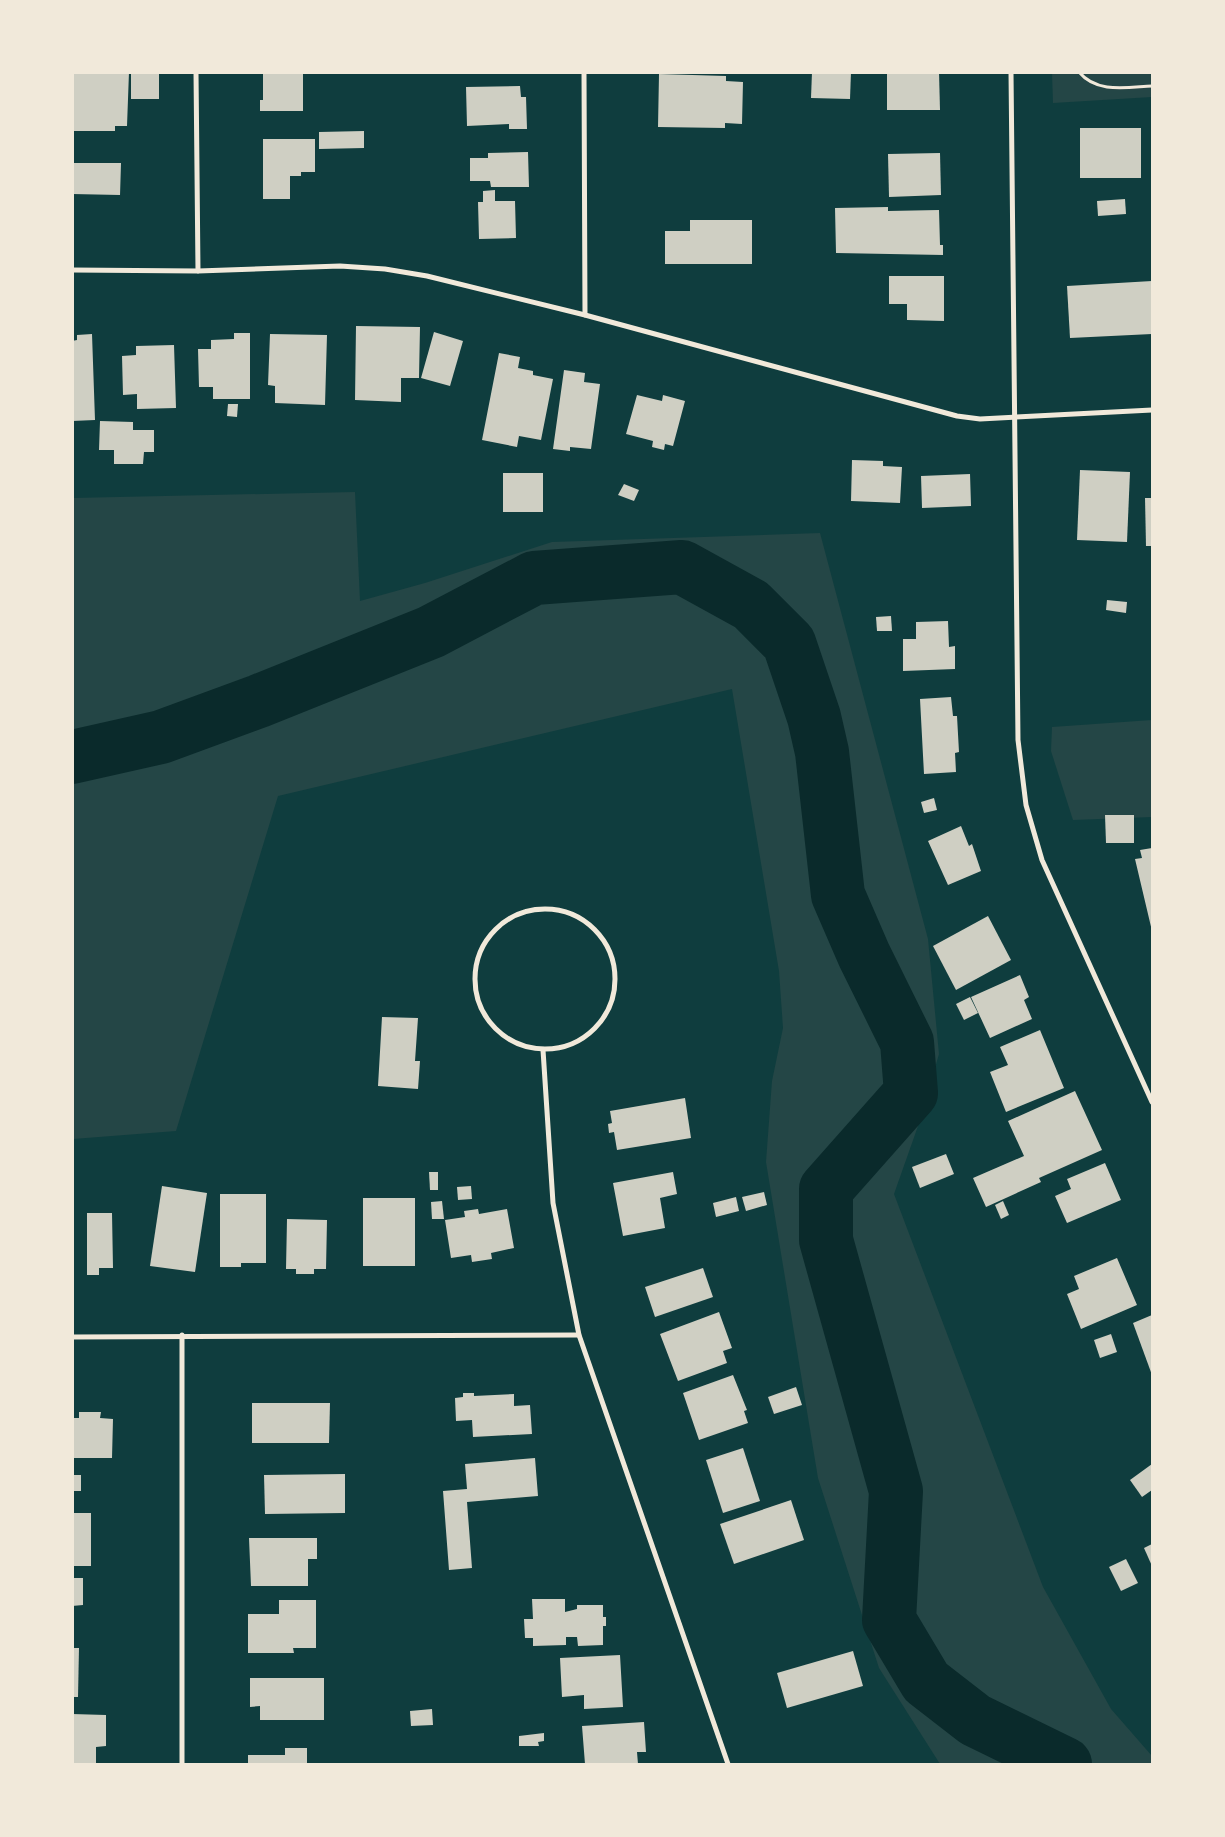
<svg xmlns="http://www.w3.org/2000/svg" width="1225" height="1837" viewBox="0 0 1225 1837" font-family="'Alegreya Sans',sans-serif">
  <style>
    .green { fill: #244646 }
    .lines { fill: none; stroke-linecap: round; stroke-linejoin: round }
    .river { stroke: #0a2a2b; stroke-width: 54 }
    .building { fill: #cfcfc3 }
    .path { stroke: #f1e9da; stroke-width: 3 }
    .minor { stroke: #f1e9da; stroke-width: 5 }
  </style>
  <rect width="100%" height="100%" fill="#0f3d3e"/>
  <g class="green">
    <path d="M 1052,73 L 1152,73 L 1152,97 L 1053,103 Z"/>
    <path d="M 355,492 L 360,601 L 425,583 L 552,542 L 820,533 L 928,939 L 939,1054 L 918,1126 L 894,1194 L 1043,1587 L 1111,1709 L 1152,1756 L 1152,1764 L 940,1764 L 879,1668 L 818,1478 L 766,1162 L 772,1081 L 783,1028 L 779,971 L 732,689 L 278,796 L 176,1131 L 73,1139 L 73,498 Z"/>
    <path d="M 1152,720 L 1152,817 L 1073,820 L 1051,751 L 1052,727 Z"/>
  </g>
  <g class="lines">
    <path class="river" d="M 72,757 L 161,737 L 259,701 L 431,632 L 534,578 L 682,567 L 751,605 L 789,643 L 814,717 L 822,752 L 838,895 L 864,955 L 907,1042 L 911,1093 L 826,1189 L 826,1240 L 896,1491 L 889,1620 L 926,1682 L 975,1720 L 1065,1764"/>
  </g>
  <g class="building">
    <path d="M 72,72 L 129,72 L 127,126 L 115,126 L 115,131 L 72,131 Z"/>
    <rect x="131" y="72" width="28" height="27"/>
    <path d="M 263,72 L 303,72 L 303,111 L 260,111 L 260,100 L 263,100 Z"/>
    <path d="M 812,72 L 851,72 L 850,99 L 811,98 Z"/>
    <path d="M 887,72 L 939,72 L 940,110 L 887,110 Z"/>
    <path d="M 659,74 L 726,76 L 726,81 L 743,82 L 742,124 L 725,123 L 725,128 L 658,127 Z"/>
    <path d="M 520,86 L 521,97 L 526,97 L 527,129 L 509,129 L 509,124 L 467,126 L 466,87 Z"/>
    <rect x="1080" y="128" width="61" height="50"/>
    <path d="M 364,131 L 364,148 L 319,149 L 319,132 Z"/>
    <path d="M 263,139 L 315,139 L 315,172 L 301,172 L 301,176 L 290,176 L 290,199 L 263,199 Z"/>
    <path d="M 528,152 L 529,187 L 491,187 L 490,181 L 470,181 L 470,158 L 488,158 L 488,153 Z"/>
    <path d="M 940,153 L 941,195 L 889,197 L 888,154 Z"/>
    <path d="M 72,163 L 121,163 L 120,195 L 72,194 Z"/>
    <path d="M 495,190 L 495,201 L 515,201 L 516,238 L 479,239 L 478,202 L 483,202 L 483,191 Z"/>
    <path d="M 1125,199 L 1126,214 L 1098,216 L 1097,201 Z"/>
    <path d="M 888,207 L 888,211 L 939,210 L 940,245 L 943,245 L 943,255 L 836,253 L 835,208 Z"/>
    <path d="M 690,220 L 752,220 L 752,264 L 665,264 L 665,231 L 690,231 Z"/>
    <path d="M 889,276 L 944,276 L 944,321 L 907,320 L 907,304 L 889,304 Z"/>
    <path d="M 1152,281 L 1152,334 L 1070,338 L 1067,286 Z"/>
    <path d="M 356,326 L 420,327 L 419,378 L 401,378 L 401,402 L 355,400 Z"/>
    <path d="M 434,332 L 463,341 L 450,386 L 421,378 Z"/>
    <path d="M 234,333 L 250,333 L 250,399 L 213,399 L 213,387 L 199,387 L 198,349 L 211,349 L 211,340 L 234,339 Z"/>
    <path d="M 92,334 L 95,420 L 72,421 L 72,341 L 77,340 L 77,335 Z"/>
    <path d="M 270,334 L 327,335 L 325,405 L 275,403 L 275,386 L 268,385 Z"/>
    <path d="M 174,345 L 176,408 L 137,409 L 137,394 L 123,395 L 122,356 L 136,355 L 136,346 Z"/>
    <path d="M 499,353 L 520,357 L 518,368 L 533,371 L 533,375 L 553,379 L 541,440 L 519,436 L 517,447 L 482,440 Z"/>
    <path d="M 564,370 L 585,373 L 584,382 L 600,384 L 591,449 L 570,447 L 570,451 L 553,449 Z"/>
    <path d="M 637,395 L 662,401 L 663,395 L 685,401 L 673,446 L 665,444 L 664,450 L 652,447 L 653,441 L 626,434 Z"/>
    <path d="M 228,404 L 238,404 L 237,417 L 227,416 Z"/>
    <path d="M 100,421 L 133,422 L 133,430 L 154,430 L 154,452 L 144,452 L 143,464 L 114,464 L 114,450 L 99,450 Z"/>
    <path d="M 852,460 L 883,461 L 883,466 L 902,467 L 900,503 L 851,501 Z"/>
    <path d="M 1080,470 L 1130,472 L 1127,542 L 1077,540 Z"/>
    <rect x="503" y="473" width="40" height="39"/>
    <path d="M 970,474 L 971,506 L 922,508 L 921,476 Z"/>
    <path d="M 624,484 L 639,490 L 634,501 L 618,495 Z"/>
    <path d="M 1145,498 L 1152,498 L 1152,546 L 1146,546 Z"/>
    <path d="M 1107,600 L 1127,602 L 1126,613 L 1106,610 Z"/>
    <path d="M 891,616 L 892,631 L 877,631 L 876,617 Z"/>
    <path d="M 948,621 L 949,647 L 955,646 L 955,669 L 903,671 L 903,639 L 916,639 L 916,622 Z"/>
    <path d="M 951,697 L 953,716 L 957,716 L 959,752 L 955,753 L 956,772 L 924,774 L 920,699 Z"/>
    <path d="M 934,798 L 937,810 L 924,813 L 921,802 Z"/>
    <path d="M 1105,815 L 1134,815 L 1134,843 L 1106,843 Z"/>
    <path d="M 961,826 L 969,846 L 972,844 L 981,871 L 948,885 L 928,841 Z"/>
    <path d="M 1152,848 L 1152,931 L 1135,859 L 1142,858 L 1140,850 Z"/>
    <path d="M 988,916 L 1011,960 L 956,990 L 933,946 Z"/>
    <path d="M 1020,975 L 1029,997 L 1024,1000 L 1032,1019 L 990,1038 L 971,997 Z"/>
    <path d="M 970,997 L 978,1013 L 964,1020 L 956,1004 Z"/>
    <path d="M 382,1017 L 418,1018 L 415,1061 L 420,1061 L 418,1089 L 378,1086 Z"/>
    <path d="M 1040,1030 L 1064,1088 L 1006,1112 L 990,1072 L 1008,1065 L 1000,1047 Z"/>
    <path d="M 1075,1091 L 1102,1150 L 1039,1178 L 1041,1182 L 986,1207 L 973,1178 L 1024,1156 L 1008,1121 Z"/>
    <path d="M 685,1098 L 691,1138 L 617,1150 L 614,1132 L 609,1133 L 608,1124 L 612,1123 L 610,1111 Z"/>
    <path d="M 946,1154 L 954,1174 L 920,1188 L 912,1167 Z"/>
    <path d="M 1105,1163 L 1121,1200 L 1067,1223 L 1055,1196 L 1071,1189 L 1067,1179 Z"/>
    <path d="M 429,1172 L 438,1172 L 438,1190 L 430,1190 Z"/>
    <path d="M 673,1172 L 677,1194 L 660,1198 L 665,1228 L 623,1236 L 613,1183 Z"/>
    <path d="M 162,1186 L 207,1193 L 195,1272 L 150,1266 Z"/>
    <path d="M 471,1186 L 472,1199 L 458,1200 L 457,1187 Z"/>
    <path d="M 764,1192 L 767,1205 L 746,1211 L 742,1197 Z"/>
    <path d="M 220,1194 L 266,1194 L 266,1263 L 241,1263 L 241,1267 L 220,1267 Z"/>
    <path d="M 736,1197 L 739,1211 L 716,1217 L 713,1203 Z"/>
    <rect x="363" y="1198" width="52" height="68"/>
    <path d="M 442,1201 L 444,1219 L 432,1219 L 431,1202 Z"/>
    <path d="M 1003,1201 L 1009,1215 L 1001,1219 L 995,1205 Z"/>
    <path d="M 478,1209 L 479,1214 L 507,1209 L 514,1248 L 491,1253 L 492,1259 L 472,1262 L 471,1255 L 451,1258 L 445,1220 L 465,1217 L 464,1211 Z"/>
    <path d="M 87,1213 L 112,1213 L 113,1268 L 99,1268 L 99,1275 L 87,1275 Z"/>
    <path d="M 287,1219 L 327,1220 L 326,1269 L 314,1269 L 314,1274 L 296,1274 L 296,1269 L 286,1269 Z"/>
    <path d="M 1117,1258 L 1137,1305 L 1081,1329 L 1067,1294 L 1079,1289 L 1074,1276 Z"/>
    <path d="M 703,1268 L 713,1297 L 655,1317 L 645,1287 Z"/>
    <path d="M 719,1312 L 732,1348 L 723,1351 L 727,1363 L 678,1381 L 660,1334 Z"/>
    <path d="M 1152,1315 L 1152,1375 L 1133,1323 Z"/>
    <path d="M 1111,1334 L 1117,1352 L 1100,1358 L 1094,1340 Z"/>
    <path d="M 733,1375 L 747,1410 L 744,1411 L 748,1423 L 699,1440 L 683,1393 Z"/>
    <path d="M 796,1387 L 802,1405 L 774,1414 L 768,1397 Z"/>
    <path d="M 463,1393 L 474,1393 L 474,1396 L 514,1394 L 514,1406 L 530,1405 L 532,1434 L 473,1437 L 472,1420 L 456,1421 L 455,1398 L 463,1397 Z"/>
    <path d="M 252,1403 L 330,1403 L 329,1443 L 252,1443 Z"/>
    <path d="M 79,1412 L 101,1412 L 100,1418 L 113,1419 L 112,1458 L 72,1458 L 72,1418 L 79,1418 Z"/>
    <path d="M 743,1448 L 760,1501 L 723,1513 L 706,1460 Z"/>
    <path d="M 535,1458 L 538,1496 L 467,1502 L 472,1568 L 449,1570 L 443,1491 L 467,1489 L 465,1464 Z"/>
    <path d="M 1152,1464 L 1152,1490 L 1142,1497 L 1130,1480 Z"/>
    <path d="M 345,1474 L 345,1513 L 265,1514 L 264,1475 Z"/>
    <rect x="72" y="1475" width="9" height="16"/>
    <path d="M 791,1500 L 804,1540 L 734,1564 L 720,1524 Z"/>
    <rect x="72" y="1513" width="19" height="53"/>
    <path d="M 249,1538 L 317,1538 L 317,1559 L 308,1559 L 308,1586 L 251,1586 Z"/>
    <path d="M 1152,1544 L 1152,1566 L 1144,1548 Z"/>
    <path d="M 1126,1559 L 1138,1583 L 1121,1591 L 1109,1567 Z"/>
    <path d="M 72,1578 L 83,1578 L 83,1605 L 72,1606 Z"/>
    <path d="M 532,1599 L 565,1599 L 565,1612 L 577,1609 L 577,1605 L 603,1605 L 603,1617 L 606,1617 L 606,1626 L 603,1626 L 603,1645 L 578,1646 L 577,1637 L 566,1637 L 566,1645 L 533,1646 L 533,1638 L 525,1638 L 524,1619 L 533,1619 Z"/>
    <path d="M 279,1600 L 316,1600 L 316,1648 L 293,1648 L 294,1653 L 248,1653 L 248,1614 L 279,1614 Z"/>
    <path d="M 72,1648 L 79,1648 L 78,1697 L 72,1697 Z"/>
    <path d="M 853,1651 L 863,1686 L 787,1708 L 777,1673 Z"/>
    <path d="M 620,1655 L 623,1707 L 584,1709 L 584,1695 L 562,1697 L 560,1658 Z"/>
    <path d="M 250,1678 L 324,1678 L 324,1720 L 260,1720 L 260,1706 L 250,1707 Z"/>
    <path d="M 432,1709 L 433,1725 L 411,1726 L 410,1711 Z"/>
    <path d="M 72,1714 L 106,1715 L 106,1746 L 96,1747 L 96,1764 L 72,1764 Z"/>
    <path d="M 644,1722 L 646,1752 L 637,1752 L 638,1764 L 585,1764 L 582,1726 Z"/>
    <path d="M 544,1733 L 544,1741 L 538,1742 L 539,1746 L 519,1746 L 519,1736 Z"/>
    <path d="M 285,1748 L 307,1748 L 307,1764 L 248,1764 L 248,1755 L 285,1755 Z"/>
  </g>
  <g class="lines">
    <path class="path" d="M 1079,72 C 1097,94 1128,87 1152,86"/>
    <g class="minor">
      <path d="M 196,72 L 198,271"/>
      <path d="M 584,72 L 585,315"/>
      <path d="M 1011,72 L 1018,740 L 1026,805 L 1042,860 L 1152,1102"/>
      <path d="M 72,270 L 198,271 L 340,266 L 385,269 L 427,276 L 585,315 L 957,416 L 980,419 L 1152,410"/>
      <circle cx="545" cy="979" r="70"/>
      <path d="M 543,1050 L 553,1203 L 579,1335 L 728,1764"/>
      <path d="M 72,1337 L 579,1335"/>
      <path d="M 182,1764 L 182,1335"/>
    </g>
  </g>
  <rect width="1225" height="1837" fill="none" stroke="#f1e9da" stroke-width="148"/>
</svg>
